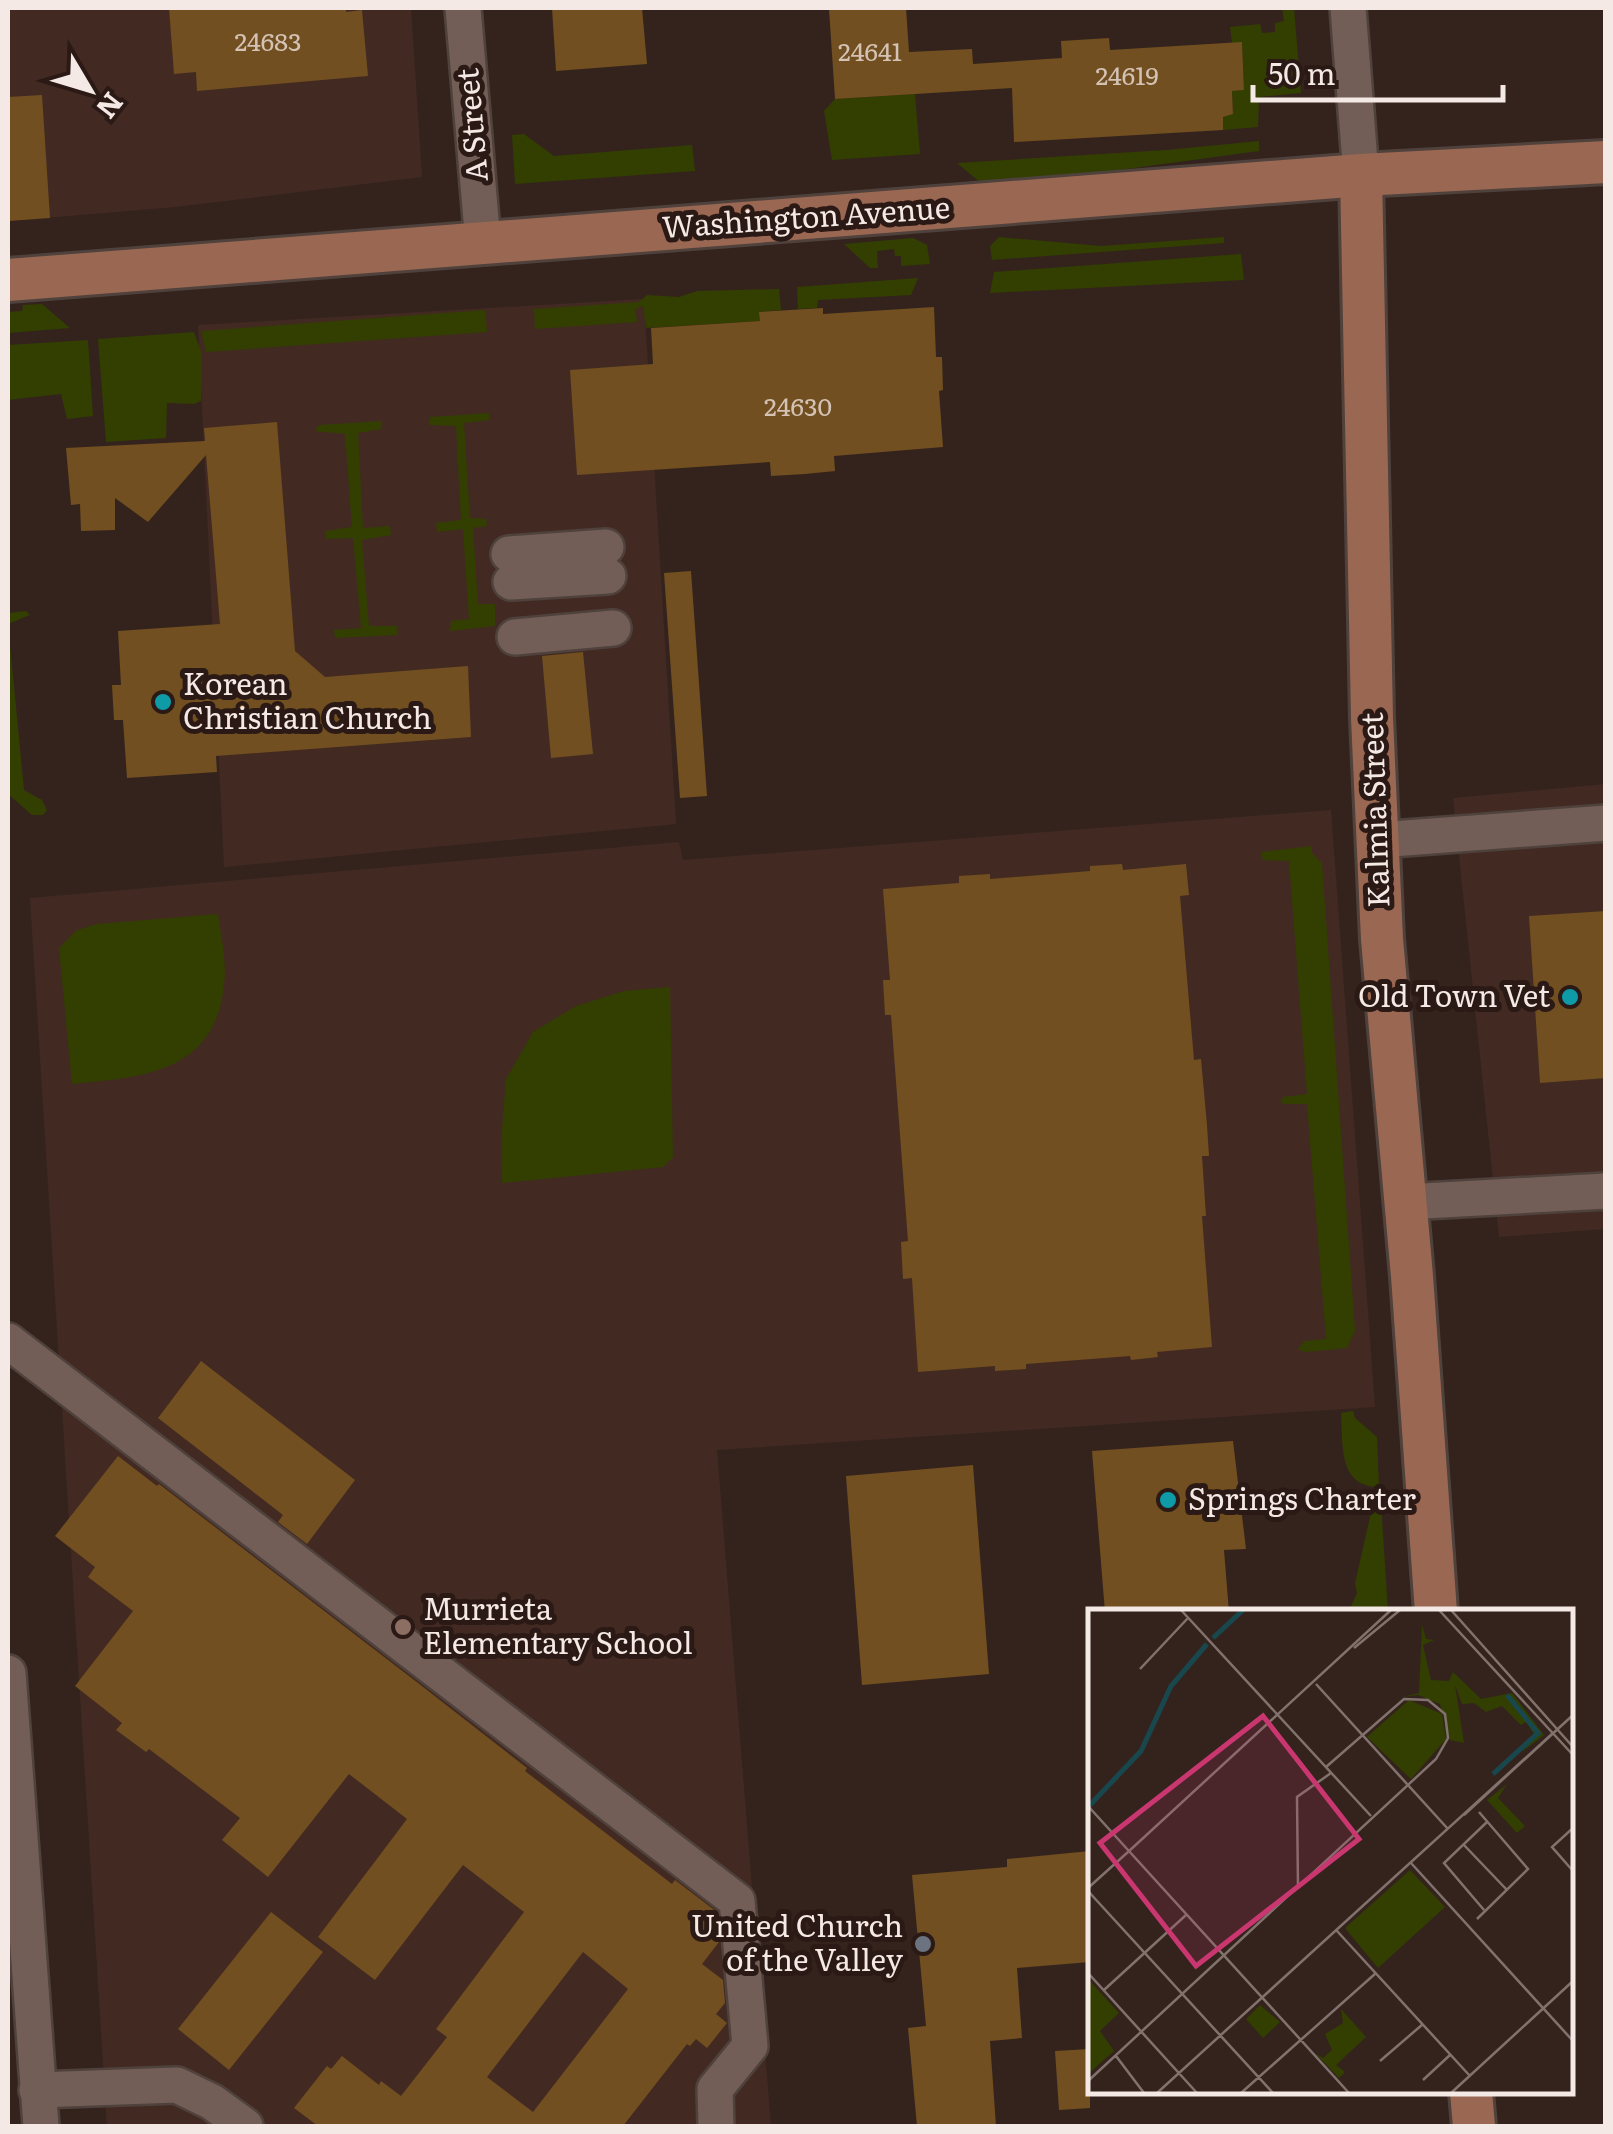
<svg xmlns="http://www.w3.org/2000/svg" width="1613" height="2134" viewBox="0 0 1613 2134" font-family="Literata,serif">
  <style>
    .built { fill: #422a22 }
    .green { fill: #323f00 }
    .building { fill: #714f20; fill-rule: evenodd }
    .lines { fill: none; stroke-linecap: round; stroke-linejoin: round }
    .minor-casing { stroke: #4f413c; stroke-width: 40 }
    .major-casing { stroke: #4f413c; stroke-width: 48 }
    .minor { stroke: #725e57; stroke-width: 35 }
    .major { stroke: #9a6752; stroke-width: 42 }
    .culture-dot { fill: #0f9aa8; stroke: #2a1914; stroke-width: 4 }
    .education-dot { fill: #8d6e63; stroke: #2a1914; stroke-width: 4 }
    .worship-dot { fill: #6b7280; stroke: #2a1914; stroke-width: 4 }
    .labels { text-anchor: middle; stroke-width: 10; stroke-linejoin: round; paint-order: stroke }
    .number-label { font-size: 25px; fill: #d4c2b4 }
    .street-label { font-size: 30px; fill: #f5e9e5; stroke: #2a1914 }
    .poi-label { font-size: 30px; fill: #f5e9e5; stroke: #2a1914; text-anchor: start }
    .inset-river { fill: none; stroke: #18484e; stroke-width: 5 }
    .inset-road { fill: none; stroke: #81726d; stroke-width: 2.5 }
    .view { fill: #ca3770; fill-opacity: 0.15; stroke: #ca3770; stroke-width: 5 }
    .inset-edge { fill: none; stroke: #f5e9e5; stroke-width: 5 }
  </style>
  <rect width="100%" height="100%" fill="#34231d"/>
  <g class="built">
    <path d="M 8,8 L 411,8 L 422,177 L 175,207 L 8,221 Z"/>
    <path d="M 644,299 L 676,824 L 224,867 L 198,325 Z"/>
    <path d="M 1605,784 L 1605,1229 L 1499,1237 L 1453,798 Z"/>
    <path d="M 1331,810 L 1375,1407 L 717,1450 L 771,2126 L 107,2126 L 30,898 L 679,842 L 683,860 Z"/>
  </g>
  <g class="green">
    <path d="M 1282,8 L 1294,8 L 1301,93 L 1259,97 L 1258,127 L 1223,130 L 1223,117 L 1233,113 L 1232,91 L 1244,90 L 1242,43 L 1232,43 L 1230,27 L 1260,24 L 1262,33 L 1275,32 L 1275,23 L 1284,21 Z"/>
    <path d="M 915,94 L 920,154 L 832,160 L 824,111 L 835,99 Z"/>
    <path d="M 524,134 L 554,156 L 692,145 L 695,171 L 515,184 L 512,135 Z"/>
    <path d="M 1259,141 L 1259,151 L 987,188 L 957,163 L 1166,150 Z"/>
    <path d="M 999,237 L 1101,246 L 1224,237 L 1224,243 L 992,260 L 990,246 Z"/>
    <path d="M 913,238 L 927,245 L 930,264 L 901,266 L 901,256 L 895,256 L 894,249 L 877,251 L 878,268 L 870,268 L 844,244 Z"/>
    <path d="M 1241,254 L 1244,280 L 990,293 L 994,272 Z"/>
    <path d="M 918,278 L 911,295 L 818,300 L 817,308 L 798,309 L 797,287 Z"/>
    <path d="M 779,289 L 781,310 L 760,312 L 760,321 L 646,328 L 643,306 L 635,309 L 637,322 L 535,329 L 534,309 L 639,302 L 647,295 L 679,297 L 697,291 Z"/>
    <path d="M 42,304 L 70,328 L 8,333 L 8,312 L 22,311 L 23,305 Z"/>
    <path d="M 485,310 L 487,332 L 206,352 L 201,331 Z"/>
    <path d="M 194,332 L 202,354 L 201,401 L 194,404 L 167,403 L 166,438 L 106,442 L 98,339 Z"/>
    <path d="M 88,340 L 93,416 L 67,419 L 61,394 L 8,400 L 8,345 Z"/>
    <path d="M 489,413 L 489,420 L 464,423 L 470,518 L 486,519 L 487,526 L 473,528 L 478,604 L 495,604 L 495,626 L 450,631 L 451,621 L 469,619 L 463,529 L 437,532 L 436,523 L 461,520 L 456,426 L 429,425 L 430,417 Z"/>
    <path d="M 382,421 L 381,429 L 358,433 L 363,528 L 390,526 L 391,535 L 362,540 L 369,626 L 397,626 L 397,635 L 335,638 L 334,630 L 361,628 L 353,538 L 326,539 L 325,531 L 352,527 L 345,434 L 315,431 L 319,425 Z"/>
    <path d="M 26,611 L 30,615 L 8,624 L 24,790 L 42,800 L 47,810 L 43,815 L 32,815 L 8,794 L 8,613 Z"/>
    <path d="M 1311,846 L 1312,853 L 1322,863 L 1355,1331 L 1347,1348 L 1305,1352 L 1298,1349 L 1304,1341 L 1326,1339 L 1307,1104 L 1283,1104 L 1281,1101 L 1283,1097 L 1307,1094 L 1289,861 L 1263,860 L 1261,852 Z"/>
    <path d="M 218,914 C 221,936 227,962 224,985 C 215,1073 143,1077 72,1084 L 59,948 L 77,930 L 97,924 Z"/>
    <path d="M 670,987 L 673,1157 L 663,1167 L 502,1183 L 501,1141 L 506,1079 L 533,1032 L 576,1006 L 624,991 Z"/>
    <path d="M 1353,1411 L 1355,1418 L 1377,1437 L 1379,1487 C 1338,1487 1343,1444 1341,1413 Z"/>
    <path d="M 1373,1504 L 1381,1504 L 1388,1611 L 1349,1611 L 1357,1593 L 1355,1583 Z"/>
  </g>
  <g class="building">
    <path d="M 169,8 L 346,8 L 346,12 L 362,10 L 368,76 L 197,91 L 196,72 L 174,74 Z"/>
    <path d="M 552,8 L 642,8 L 647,64 L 556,71 Z"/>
    <path d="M 906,8 L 909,52 L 972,49 L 973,64 L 1062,58 L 1061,41 L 1109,38 L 1110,50 L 1242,42 L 1244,90 L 1232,91 L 1233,114 L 1223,117 L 1223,130 L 1014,142 L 1012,88 L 835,99 L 829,9 Z"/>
    <path d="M 42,95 L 50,218 L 8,221 L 8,97 Z"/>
    <path d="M 934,307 L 936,357 L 942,357 L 943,390 L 939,391 L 943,447 L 834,456 L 835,471 L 805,474 L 771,476 L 770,462 L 577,475 L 570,370 L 653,364 L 651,328 L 760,321 L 759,312 L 823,308 L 823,314 Z"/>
    <path d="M 277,422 L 295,651 L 325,677 L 468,666 L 471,737 L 216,756 L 217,772 L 127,778 L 123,720 L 114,720 L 112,685 L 121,685 L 118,631 L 220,624 L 206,455 L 148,522 L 115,498 L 115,530 L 81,531 L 80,504 L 71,505 L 66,448 L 205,441 L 204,428 Z"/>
    <path d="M 691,571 L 707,796 L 680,798 L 664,573 Z"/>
    <path d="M 583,652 L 593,754 L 551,758 L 542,656 Z"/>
    <path d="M 1122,864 L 1123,870 L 1186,864 L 1189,895 L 1180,896 L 1194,1060 L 1201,1059 L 1207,1125 L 1209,1156 L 1202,1156 L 1206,1216 L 1202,1216 L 1212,1347 L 1157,1352 L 1158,1357 L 1131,1360 L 1130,1356 L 1026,1364 L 1026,1369 L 995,1371 L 995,1366 L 918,1372 L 912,1278 L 903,1279 L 901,1242 L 908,1241 L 891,1015 L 885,1015 L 883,980 L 890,980 L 883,889 L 959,883 L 959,876 L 990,874 L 990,879 L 1090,871 L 1090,866 Z"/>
    <path d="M 1606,911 L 1606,1078 L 1540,1083 L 1529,916 Z"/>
    <path d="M 201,1361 L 355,1480 L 307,1544 L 278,1522 L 283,1515 L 158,1418 Z"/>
    <path d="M 1233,1441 L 1246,1549 L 1224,1550 L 1229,1612 L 1105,1612 L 1092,1451 Z"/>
    <path d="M 118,1456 L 157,1486 L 159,1484 L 418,1683 L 527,1768 L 525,1771 L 672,1884 L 675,1880 L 717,1912 L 719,1942 L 702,1964 L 723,1980 L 725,2003 L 716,2014 L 727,2023 L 707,2048 L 696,2039 L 690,2046 L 687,2044 L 623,2126 L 318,2126 L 294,2108 L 327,2066 L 331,2069 L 342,2056 L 379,2085 L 381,2081 L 401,2096 L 447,2037 L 436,2029 L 524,1912 L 463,1865 L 375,1980 L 318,1937 L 407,1819 L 349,1774 L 268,1877 L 222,1840 L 240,1818 L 149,1749 L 146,1752 L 116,1730 L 122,1723 L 75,1686 L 133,1611 L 88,1577 L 95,1567 L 55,1536 ZM 583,1952 L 628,1989 L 533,2112 L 487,2077 Z"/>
    <path d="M 973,1465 L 989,1674 L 862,1685 L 846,1476 Z"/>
    <path d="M 1090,1851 L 1090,1962 L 1017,1968 L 1022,2038 L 990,2041 L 996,2126 L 917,2126 L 908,2028 L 926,2026 L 912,1875 L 1007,1867 L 1007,1859 Z"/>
    <path d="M 271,1912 L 323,1952 L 229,2070 L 178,2029 Z"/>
    <path d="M 1090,2049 L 1090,2108 L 1059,2110 L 1055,2051 Z"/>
  </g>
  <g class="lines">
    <defs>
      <g id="minor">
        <path d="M 463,8 L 483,243"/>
        <path d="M 1348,8 L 1361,175"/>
        <path d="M 509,554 L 606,547"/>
        <path d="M 511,582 L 608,576"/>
        <path d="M 515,637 L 613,628"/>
        <path d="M 1378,840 L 1606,823"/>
        <path d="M 1405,1202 L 1606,1191"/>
        <path d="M 8,1341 L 737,1901 L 750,2046 L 715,2089 L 716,2126"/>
        <path d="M 8,1673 L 41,2126"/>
        <path d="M 37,2090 L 177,2085 L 212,2102 L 245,2126"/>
      </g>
      <g id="major">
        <path d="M 1361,175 L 1372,718 L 1382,939 L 1412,1276 L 1436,1612"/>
        <path d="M 8,280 L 1361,175 L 1606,162"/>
        <path d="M 1471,2092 L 1474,2126"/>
      </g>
    </defs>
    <use href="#minor" class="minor-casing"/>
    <use href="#major" class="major-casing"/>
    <use href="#minor" class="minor"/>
    <use href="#major" class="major"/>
  </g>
  <g class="culture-dot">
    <circle cx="163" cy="702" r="10"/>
    <circle cx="1570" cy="997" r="10"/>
    <circle cx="1168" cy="1500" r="10"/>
  </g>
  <circle class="education-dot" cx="403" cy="1627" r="10"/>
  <circle class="worship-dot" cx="923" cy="1944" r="10"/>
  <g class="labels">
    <g class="number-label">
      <text x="268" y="51">24683</text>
      <text x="870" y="61">24641</text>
      <text x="1127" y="85">24619</text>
      <text x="798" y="416">24630</text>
    </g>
    <g class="street-label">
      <text transform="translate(473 125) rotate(-95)" y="10">A Street</text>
      <text transform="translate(806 218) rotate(-4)" y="10">Washington Avenue</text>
      <text transform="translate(1376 810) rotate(-92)" y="10">Kalmia Street</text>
    </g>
    <g class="poi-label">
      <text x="183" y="695">Korean<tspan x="183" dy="34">Christian Church</tspan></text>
      <text x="1550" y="1007" text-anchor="end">Old Town Vet</text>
      <text x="1188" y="1510">Springs Charter</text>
      <text x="423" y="1620">Murrieta<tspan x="423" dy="34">Elementary School</tspan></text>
      <text x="903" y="1937" text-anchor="end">United Church<tspan x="903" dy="34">of the Valley</tspan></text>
    </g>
  </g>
  <g transform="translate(1088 1609)">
    <rect width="485" height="485" fill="#34231d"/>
    <path d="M 334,16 L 338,30 L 346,31 L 335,36 L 343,71 L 361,72 L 365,63 L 393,90 L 424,84 L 456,126 L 435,142 L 446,125 L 438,113 L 433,116 L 414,97 L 398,103 L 386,94 L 374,95 L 367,76 L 376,134 L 362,131 L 352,95 L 330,86 L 314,88 L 331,84 ZM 321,91 L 354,105 L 358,130 L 323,170 L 279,128 ZM 419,175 L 410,189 L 437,217 L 429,224 L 399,191 ZM 322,261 L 357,298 L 290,359 L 257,319 ZM 0,370 L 31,404 L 12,422 L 26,442 L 0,465 ZM 172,396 L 192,413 L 175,429 L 158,410 ZM 253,400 L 278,428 L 248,456 L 257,463 L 251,469 L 227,444 L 235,449 L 244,441 L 237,425 L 255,414 Z" fill="#323f00"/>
    <path class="inset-river" d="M 125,29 L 155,1M 405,165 L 450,124 L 419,86M 1,197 L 53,142 L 83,77 L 119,35"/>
    <path class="inset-road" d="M 93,1 L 283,207M 351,1 L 485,146M 363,1 L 485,138M 266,39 L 312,1M 52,60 L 100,9M 228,75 L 360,220M 0,197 L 261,484M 376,206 L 485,106M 485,219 L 464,238 L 485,262M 375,235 L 419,281M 40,243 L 303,1M 323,254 L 485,432M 0,279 L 40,243M 210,280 L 209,188 L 243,164M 0,282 L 185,484M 396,301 L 356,254 L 399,213M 389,310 L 440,260 L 391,203M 249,322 L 382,467M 0,364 L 109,484M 16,381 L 98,306M 28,447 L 56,484M 292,452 L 335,415M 335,471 L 362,446M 0,472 L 348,150 L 360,129 L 357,105 L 340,91 L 316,90 L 238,158M 69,484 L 465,124M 153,484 L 288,364M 363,484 L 485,372"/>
    <path class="view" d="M 175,107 L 271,230 L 108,357 L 12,234 Z"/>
    <rect width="485" height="485" class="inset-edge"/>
  </g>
  <rect width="1613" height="2134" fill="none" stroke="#f5e9e5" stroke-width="20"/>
  <g transform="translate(90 90) rotate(128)" stroke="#2a1914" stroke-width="8" paint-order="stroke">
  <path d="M0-8L18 38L0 25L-18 38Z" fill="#f5e9e5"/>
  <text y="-15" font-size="28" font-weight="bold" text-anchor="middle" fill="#f5e9e5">N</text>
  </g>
  <path d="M1253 85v15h250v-15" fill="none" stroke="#f5e9e5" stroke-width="5"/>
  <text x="1268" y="85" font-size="30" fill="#f5e9e5" stroke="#2a1914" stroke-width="8" paint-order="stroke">50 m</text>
</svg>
